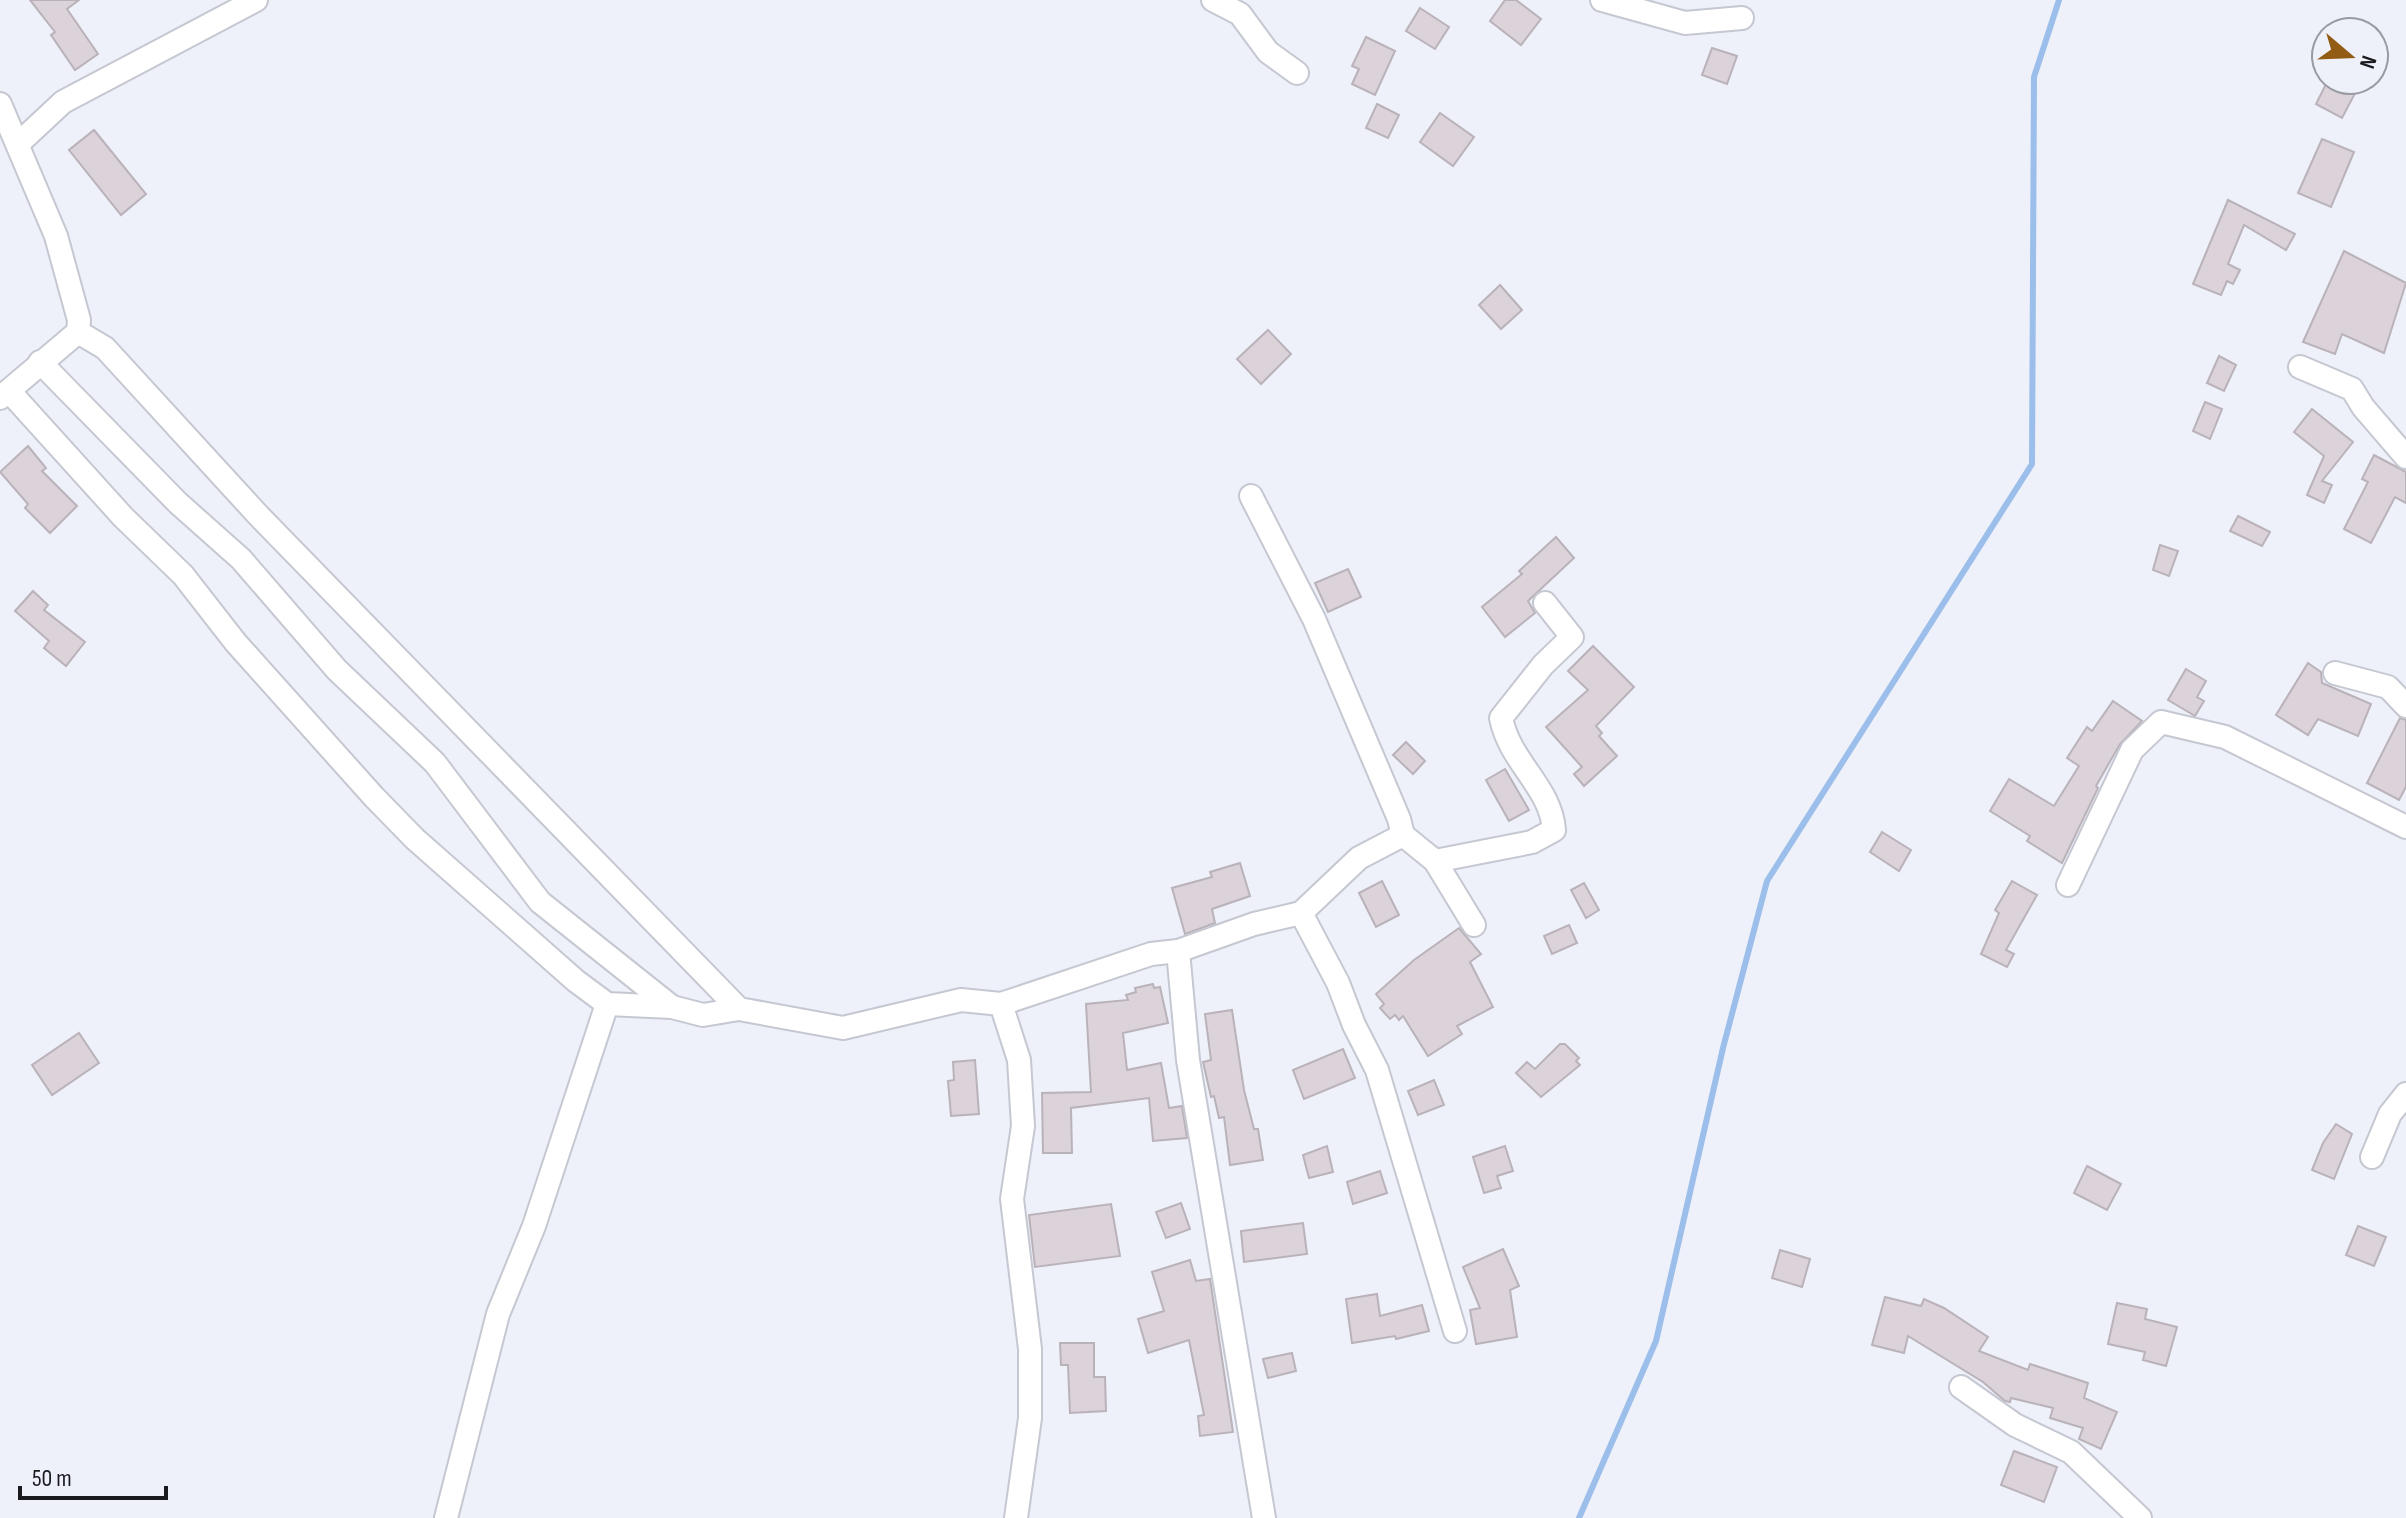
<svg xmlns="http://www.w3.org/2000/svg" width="2406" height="1518" viewBox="0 0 2406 1518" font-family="'Sofia Sans Condensed',sans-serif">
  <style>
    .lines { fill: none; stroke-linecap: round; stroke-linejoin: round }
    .stream { stroke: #9bbeea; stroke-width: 6 }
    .building { fill: #dcd3da; stroke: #bab2b9; stroke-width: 2 }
    .minor-casing { stroke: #c5c7d1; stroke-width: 26 }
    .minor { stroke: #fff; stroke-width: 22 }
  </style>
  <rect width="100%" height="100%" fill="#eef0fa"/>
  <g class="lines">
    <path class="stream" d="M 1579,1518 L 1656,1341 L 1723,1048 L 1767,881 L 2032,464 L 2034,77 L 2059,0"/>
  </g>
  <g class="building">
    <path d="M 30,0 L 79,0 L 67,9 L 98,54 L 75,70 L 51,35 L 55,32 Z"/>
    <path d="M 1505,0 L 1516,0 L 1541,19 L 1521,45 L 1490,21 Z"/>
    <path d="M 1420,8 L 1449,27 L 1435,49 L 1406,31 Z"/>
    <path d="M 1366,37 L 1395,51 L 1375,95 L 1352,84 L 1359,69 L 1352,66 Z"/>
    <path d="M 1712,48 L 1737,56 L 1727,84 L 1702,75 Z"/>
    <path d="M 2328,80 L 2362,80 L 2342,118 L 2316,104 Z"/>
    <path d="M 1377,104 L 1399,115 L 1388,138 L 1366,128 Z"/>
    <path d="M 1440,113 L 1474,137 L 1453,166 L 1420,142 Z"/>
    <path d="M 94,130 L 146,194 L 121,215 L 69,150 Z"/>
    <path d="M 2322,139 L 2354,152 L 2331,207 L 2298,193 Z"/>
    <path d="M 2228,200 L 2295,234 L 2286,250 L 2244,225 L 2228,264 L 2240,270 L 2233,284 L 2227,281 L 2221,295 L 2193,284 Z"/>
    <path d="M 2344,251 L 2406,283 L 2384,353 L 2342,334 L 2335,354 L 2303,342 Z"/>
    <path d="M 1500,285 L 1522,310 L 1501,329 L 1479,305 Z"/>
    <path d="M 1268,330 L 1291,354 L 1261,384 L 1237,359 Z"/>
    <path d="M 2219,356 L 2236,365 L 2224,391 L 2207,383 Z"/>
    <path d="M 2205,402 L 2222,409 L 2210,439 L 2193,431 Z"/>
    <path d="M 2312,409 L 2353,442 L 2322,481 L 2332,485 L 2324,503 L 2307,495 L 2324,456 L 2294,432 Z"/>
    <path d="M 28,446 L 46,468 L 42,471 L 77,506 L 50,533 L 25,508 L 28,504 L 0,472 Z"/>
    <path d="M 2374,455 L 2406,472 L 2406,503 L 2395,497 L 2371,543 L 2344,529 L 2368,482 L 2362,479 Z"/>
    <path d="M 2238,516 L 2270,532 L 2262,546 L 2230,531 Z"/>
    <path d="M 1556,537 L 1574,558 L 1528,601 L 1535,613 L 1505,637 L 1482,607 L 1522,574 L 1519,571 Z"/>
    <path d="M 2160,545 L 2178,551 L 2169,576 L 2153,570 Z"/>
    <path d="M 1348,569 L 1361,597 L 1328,612 L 1315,583 Z"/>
    <path d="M 33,591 L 48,605 L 44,610 L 85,642 L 66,666 L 44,648 L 49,641 L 15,611 Z"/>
    <path d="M 1593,646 L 1634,687 L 1596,726 L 1602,733 L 1599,736 L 1617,756 L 1584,786 L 1574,774 L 1582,767 L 1546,727 L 1588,690 L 1568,671 Z"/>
    <path d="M 2308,663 L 2321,672 L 2322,683 L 2371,704 L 2358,736 L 2318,719 L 2308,735 L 2276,715 Z"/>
    <path d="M 2186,669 L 2206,681 L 2197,697 L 2204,701 L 2195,716 L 2168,700 Z"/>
    <path d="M 2113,701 L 2142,721 L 2120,744 L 2096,786 L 2098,788 L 2062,863 L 2027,841 L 2030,836 L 1990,811 L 2009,779 L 2054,806 L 2079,766 L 2067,758 L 2087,727 L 2092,731 Z"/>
    <path d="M 2400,718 L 2406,720 L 2406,787 L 2399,800 L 2367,783 Z"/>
    <path d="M 1406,742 L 1425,761 L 1413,774 L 1393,755 Z"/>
    <path d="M 1505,769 L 1529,810 L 1509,821 L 1486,780 Z"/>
    <path d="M 1882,832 L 1911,850 L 1899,871 L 1870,852 Z"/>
    <path d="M 1240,863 L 1250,896 L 1212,909 L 1215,923 L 1185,934 L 1172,888 L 1212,877 L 1210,872 Z"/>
    <path d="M 1382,881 L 1399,915 L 1376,927 L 1359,893 Z"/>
    <path d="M 2012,881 L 2037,895 L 2006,950 L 2014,954 L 2007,967 L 1981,954 L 1999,913 L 1995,910 Z"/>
    <path d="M 1584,883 L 1599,910 L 1586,918 L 1571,890 Z"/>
    <path d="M 1569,925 L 1577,943 L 1552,954 L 1544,936 Z"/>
    <path d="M 1459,928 L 1481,954 L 1470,962 L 1493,1007 L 1457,1026 L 1462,1034 L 1428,1056 L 1403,1016 L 1399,1020 L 1395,1015 L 1390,1019 L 1380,1008 L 1384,1004 L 1376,994 L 1414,960 Z"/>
    <path d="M 1153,984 L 1154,988 L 1160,987 L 1168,1023 L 1123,1033 L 1127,1070 L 1161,1063 L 1169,1108 L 1182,1106 L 1187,1138 L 1153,1141 L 1149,1098 L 1071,1108 L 1072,1153 L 1043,1153 L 1042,1093 L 1091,1092 L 1086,1004 L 1128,1000 L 1126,995 L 1136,992 L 1135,988 Z"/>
    <path d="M 1232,1010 L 1244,1090 L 1254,1129 L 1258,1129 L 1263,1160 L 1230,1165 L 1224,1117 L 1219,1118 L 1214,1096 L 1211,1097 L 1203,1062 L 1211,1060 L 1205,1014 Z"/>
    <path d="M 79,1033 L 99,1063 L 52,1095 L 32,1065 Z"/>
    <path d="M 1560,1044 L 1565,1044 L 1579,1058 L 1576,1061 L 1580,1065 L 1541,1097 L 1516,1073 L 1527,1062 L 1535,1069 Z"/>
    <path d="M 1343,1049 L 1355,1078 L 1304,1099 L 1293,1070 Z"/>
    <path d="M 975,1060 L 979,1114 L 951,1116 L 948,1081 L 954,1080 L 953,1062 Z"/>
    <path d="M 1434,1080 L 1444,1105 L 1418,1115 L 1408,1091 Z"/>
    <path d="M 2336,1124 L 2352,1134 L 2334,1179 L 2312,1170 L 2323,1143 Z"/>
    <path d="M 1327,1146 L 1333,1172 L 1309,1178 L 1303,1155 Z"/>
    <path d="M 1505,1146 L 1513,1171 L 1497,1176 L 1501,1188 L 1484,1193 L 1473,1157 Z"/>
    <path d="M 2087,1166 L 2121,1184 L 2107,1210 L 2074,1193 Z"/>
    <path d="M 1380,1171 L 1387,1193 L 1353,1204 L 1347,1182 Z"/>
    <path d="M 1181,1203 L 1190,1229 L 1166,1238 L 1156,1212 Z"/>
    <path d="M 1111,1204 L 1120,1256 L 1035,1267 L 1029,1215 Z"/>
    <path d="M 1303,1223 L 1307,1254 L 1244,1262 L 1241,1231 Z"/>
    <path d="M 2358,1226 L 2386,1237 L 2374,1266 L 2346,1255 Z"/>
    <path d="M 1503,1249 L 1519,1286 L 1510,1290 L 1517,1337 L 1476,1344 L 1470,1310 L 1480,1308 L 1463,1267 Z"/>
    <path d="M 1780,1250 L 1810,1259 L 1802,1287 L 1772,1278 Z"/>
    <path d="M 1190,1260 L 1196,1281 L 1210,1279 L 1233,1432 L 1200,1436 L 1198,1416 L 1204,1415 L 1189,1340 L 1148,1353 L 1138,1319 L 1164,1311 L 1152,1272 Z"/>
    <path d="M 1377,1294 L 1380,1316 L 1422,1305 L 1429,1331 L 1396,1339 L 1395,1336 L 1352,1343 L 1346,1299 Z"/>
    <path d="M 1885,1297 L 1921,1306 L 1924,1299 L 1944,1308 L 1988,1337 L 1979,1351 L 2028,1370 L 2030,1364 L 2088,1383 L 2084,1398 L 2117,1412 L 2101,1449 L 2079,1439 L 2083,1428 L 2050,1418 L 2053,1408 L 2011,1398 L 2010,1402 L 2005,1401 L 1983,1382 L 1908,1336 L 1904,1353 L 1872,1345 Z"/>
    <path d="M 2117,1303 L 2147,1309 L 2145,1319 L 2177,1327 L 2166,1366 L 2143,1360 L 2145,1352 L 2108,1344 Z"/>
    <path d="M 1060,1343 L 1094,1343 L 1094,1377 L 1105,1377 L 1106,1411 L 1070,1413 L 1068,1365 L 1061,1365 Z"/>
    <path d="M 1292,1353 L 1296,1371 L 1268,1378 L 1263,1359 Z"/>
    <path d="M 2014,1451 L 2057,1467 L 2044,1502 L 2001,1485 Z"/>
  </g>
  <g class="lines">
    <defs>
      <g id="minor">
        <path d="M 1213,0 L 1240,14 L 1268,52 L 1297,73"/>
        <path d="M 1602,0 L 1685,23 L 1742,18"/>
        <path d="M 0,104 L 56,236 L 79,320 L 78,332 L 0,398"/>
        <path d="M 18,144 L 63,102 L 256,0"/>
        <path d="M 78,332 L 105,348 L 258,515 L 739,1009 L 843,1028 L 961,1000 L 1001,1004 L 1019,1060 L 1023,1126 L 1012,1199 L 1030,1349 L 1030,1418 L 1016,1518"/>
        <path d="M 40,362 L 178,503 L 241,559 L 337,670 L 435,763 L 540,902 L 672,1007"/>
        <path d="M 2300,367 L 2352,389 L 2363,407 L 2406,457"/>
        <path d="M 9,391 L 123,517 L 183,575 L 236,643 L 374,797 L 415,839 L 576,981 L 607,1004 L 672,1007 L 703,1015 L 739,1009"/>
        <path d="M 1251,496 L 1314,619 L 1399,819 L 1403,835"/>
        <path d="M 2335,673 L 2388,687 L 2406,706"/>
        <path d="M 1435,861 L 1532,842 L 1554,830 C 1551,787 1510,763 1501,718 L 1543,665 L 1572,637 L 1545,603"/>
        <path d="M 2068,885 L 2132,750 L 2161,722 L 2225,737 L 2406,827"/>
        <path d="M 1301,913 L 1338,983 L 1354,1025 L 1377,1070 L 1455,1331"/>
        <path d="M 1178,951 L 1254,924 L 1301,913 L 1359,858 L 1403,835 L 1435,861 L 1474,925"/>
        <path d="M 1001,1004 L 1151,954 L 1178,951 L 1188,1060 L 1264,1518"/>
        <path d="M 2372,1157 L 2390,1114 L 2406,1094"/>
        <path d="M 1961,1387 L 2015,1425 L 2071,1452 L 2140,1518"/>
        <path d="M 446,1518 L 498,1314 L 534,1226 L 607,1004"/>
      </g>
    </defs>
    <use href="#minor" class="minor-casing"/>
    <use href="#minor" class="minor"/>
  </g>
  <g transform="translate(2350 56) rotate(109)"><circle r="38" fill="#eef0fa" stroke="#999aa2" stroke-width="2"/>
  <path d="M0-6L14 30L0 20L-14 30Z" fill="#935c15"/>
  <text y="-12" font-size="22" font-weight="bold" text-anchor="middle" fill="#191a1d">N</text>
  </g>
  <path d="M20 1486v12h146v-12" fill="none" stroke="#191a1d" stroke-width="4"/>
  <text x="32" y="1486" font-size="24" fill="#191a1d" stroke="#eef0fa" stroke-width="6" paint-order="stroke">50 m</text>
</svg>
